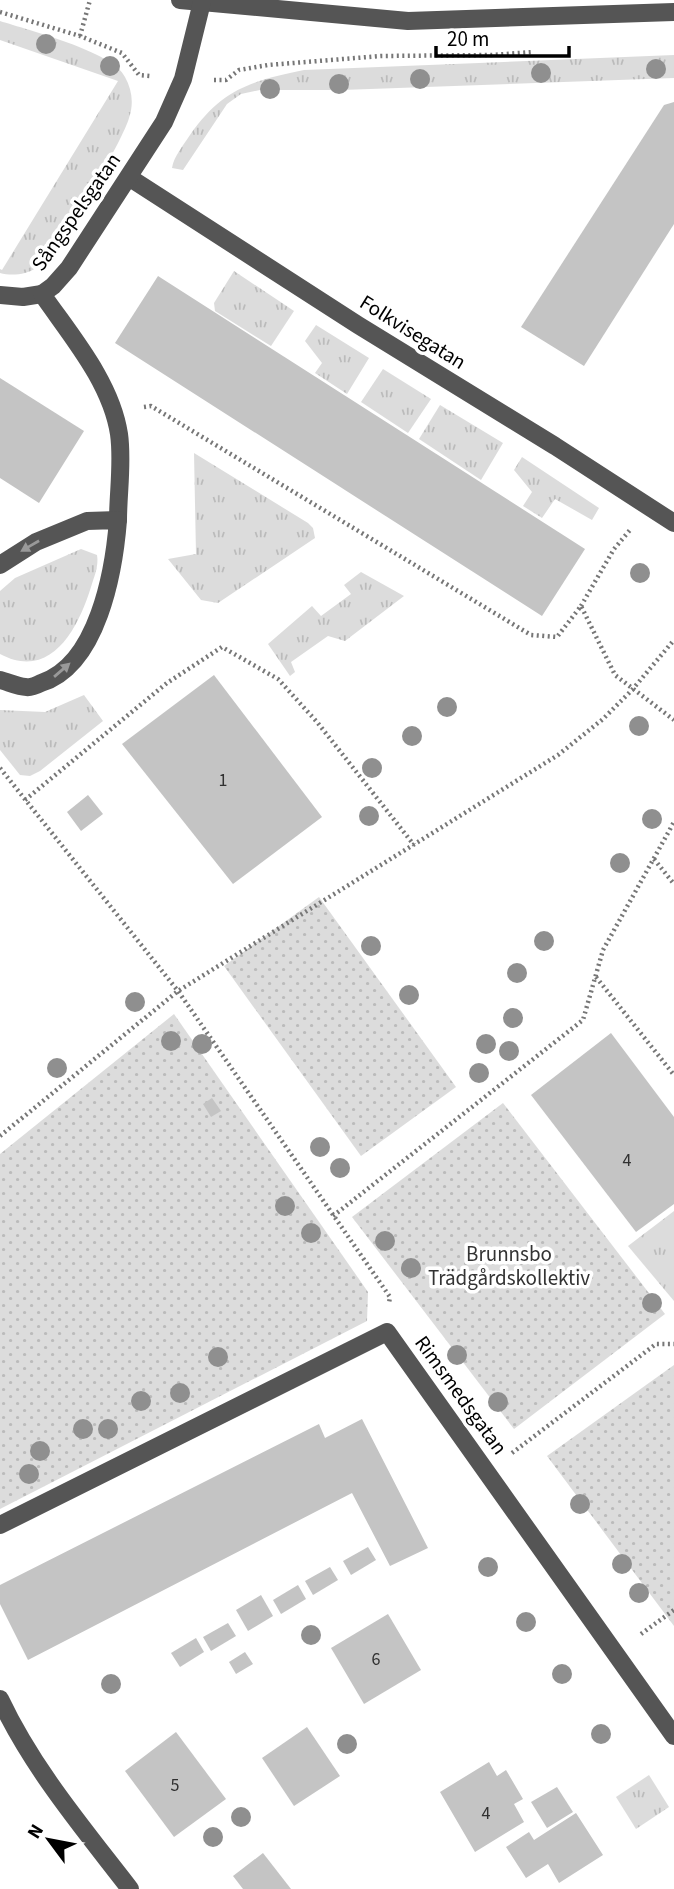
<svg xmlns="http://www.w3.org/2000/svg" width="674" height="1889" viewBox="0 0 674 1889" font-family="'Source Sans 3',sans-serif">
  <style>
    .grass { fill: url(#grass-tufts) }
    .park { fill: url(#park-dots) }
    .building { fill: #c4c4c4 }
    .lines { fill: none; stroke-linecap: round; stroke-linejoin: round }
    .path { stroke: #777; stroke-width: 4.5; stroke-dasharray: 2 3.5; stroke-linecap: butt }
    .minor { stroke: #555; stroke-width: 18 }
    .tree { fill: #8f8f8f }
    .oneway { fill: #999 }
    .labels { text-anchor: middle; stroke-width: 7; stroke-linejoin: round; paint-order: stroke }
    .number-label { font-size: 18px; fill: #313131 }
    .street-label { font-size: 21px; fill: #000; stroke: #fff }
    .park-label { font-size: 21px; fill: #333; stroke: #fff }
  </style>
  <defs>
    <pattern id="grass-tufts" width="24" height="20" patternUnits="userSpaceOnUse" patternTransform="scale(1.75)"><rect width="24" height="20" fill="#dcdcdc"/><path d="M3 7l-1-3M5 7V3M7 7l1-3M15 17l-1-3M17 17v-4M19 17l1-3" fill="none" stroke="#bbb"/></pattern>
    <pattern id="park-dots" width="8" height="8" patternUnits="userSpaceOnUse" patternTransform="scale(1.75)"><rect width="8" height="8" fill="#dcdcdc"/><path d="M2 2h.1M6 6h.1" fill="none" stroke="#bbb" stroke-width="1.8" stroke-linecap="round"/></pattern>
  </defs>
  <rect width="100%" height="100%" fill="#fff"/>
  <g class="grass">
    <path d="M 0,21 C 28,30 114,52 125,77 C 132,90 134,103 129,118 C 122,143 56,255 36,268 C 26,275 11,276 0,273 L 0,269 L 2,270 L 118,81 L 0,40 Z"/>
    <path d="M 674,55 L 674,78 L 342,90 L 260,90 L 241,94 L 227,104 L 183,170 L 172,168 C 174,156 183,146 190,135 C 222,89 251,81 304,70 Z"/>
    <path d="M 234,271 L 294,311 L 271,346 L 215,311 L 214,303 Z"/>
    <path d="M 316,325 L 369,358 L 347,394 L 315,373 L 322,363 L 305,341 Z"/>
    <path d="M 383,369 L 431,399 L 408,433 L 361,402 Z"/>
    <path d="M 440,405 L 503,443 L 481,480 L 419,439 Z"/>
    <path d="M 194,453 L 308,523 L 313,528 L 315,538 L 218,603 L 201,600 L 168,559 L 196,554 Z"/>
    <path d="M 522,457 L 599,508 L 592,520 L 555,499 L 542,518 L 523,506 L 532,492 L 514,470 Z"/>
    <path d="M 81,549 L 97,555 C 99,566 94,577 91,587 C 78,629 51,681 0,654 L 0,591 L 15,578 Z"/>
    <path d="M 361,572 L 404,596 L 345,641 L 328,636 L 291,662 L 295,672 L 290,676 L 268,644 L 312,606 L 321,616 L 351,594 L 344,585 Z"/>
    <path d="M 84,695 L 103,721 L 40,771 L 30,776 L 20,775 L 0,750 L 0,710 L 45,712 Z"/>
    <path d="M 674,1211 L 674,1301 L 628,1246 Z"/>
    <path d="M 649,1775 L 669,1807 L 636,1829 L 616,1797 Z"/>
  </g>
  <g class="park">
    <path d="M 319,897 L 456,1087 L 361,1156 L 224,966 Z"/>
    <path d="M 174,1014 L 368,1292 L 367,1321 L 0,1509 L 0,1154 Z"/>
    <path d="M 503,1103 L 665,1314 L 514,1429 L 352,1217 Z"/>
    <path d="M 674,1365 L 674,1626 L 547,1456 Z"/>
  </g>
  <g class="building">
    <path d="M 674,102 L 674,224 L 584,366 L 521,327 L 664,105 Z"/>
    <path d="M 158,276 L 585,549 L 542,616 L 115,343 Z"/>
    <path d="M 0,378 L 84,431 L 39,503 L 0,478 Z"/>
    <path d="M 214,675 L 322,817 L 233,884 L 122,744 Z"/>
    <path d="M 88,795 L 103,814 L 81,831 L 67,812 Z"/>
    <path d="M 611,1033 L 674,1117 L 674,1204 L 636,1232 L 531,1095 Z"/>
    <path d="M 212,1098 L 221,1111 L 211,1117 L 203,1104 Z"/>
    <path d="M 362,1419 L 428,1548 L 390,1566 L 352,1493 L 28,1660 L 0,1604 L 0,1585 L 319,1424 L 325,1438 Z"/>
    <path d="M 368,1547 L 376,1560 L 351,1575 L 343,1561 Z"/>
    <path d="M 330,1567 L 338,1580 L 313,1595 L 305,1581 Z"/>
    <path d="M 298,1585 L 306,1599 L 281,1614 L 273,1600 Z"/>
    <path d="M 261,1595 L 273,1616 L 248,1631 L 236,1610 Z"/>
    <path d="M 388,1614 L 421,1670 L 364,1704 L 331,1648 Z"/>
    <path d="M 228,1623 L 236,1636 L 211,1651 L 203,1637 Z"/>
    <path d="M 196,1638 L 204,1652 L 180,1667 L 171,1653 Z"/>
    <path d="M 245,1652 L 253,1664 L 236,1674 L 229,1662 Z"/>
    <path d="M 307,1727 L 340,1776 L 294,1806 L 262,1758 Z"/>
    <path d="M 176,1732 L 226,1799 L 174,1837 L 125,1771 Z"/>
    <path d="M 489,1762 L 497,1776 L 506,1770 L 523,1799 L 514,1804 L 524,1822 L 475,1852 L 440,1792 Z"/>
    <path d="M 557,1787 L 573,1812 L 547,1828 L 531,1802 Z"/>
    <path d="M 576,1813 L 603,1855 L 559,1883 L 548,1864 L 526,1878 L 506,1847 L 529,1832 L 534,1840 Z"/>
    <path d="M 263,1853 L 291,1889 L 243,1889 L 233,1876 Z"/>
  </g>
  <g class="lines">
    <g class="path">
      <path d="M 0,12 L 80,36 L 122,53 L 139,75 L 150,76"/>
      <path d="M 80,36 L 90,0"/>
      <path d="M 214,80 L 226,80 L 239,70 L 268,65 L 381,56 L 491,55 L 533,52"/>
      <path d="M 144,407 L 151,406 L 531,635 L 557,637 L 581,606 L 615,675 L 674,720"/>
      <path d="M 581,606 L 614,549 L 630,530"/>
      <path d="M 0,768 L 178,991 L 390,1297 L 389,1303"/>
      <path d="M 25,800 L 167,683 L 222,647 L 278,679 L 317,722 L 414,845"/>
      <path d="M 654,859 L 674,884"/>
      <path d="M 596,977 L 674,1075"/>
      <path d="M 0,1136 L 178,991 L 558,755 L 603,719 L 632,690 L 674,640"/>
      <path d="M 333,1216 L 583,1020 L 603,950 L 674,822"/>
      <path d="M 512,1453 L 656,1344 L 674,1344"/>
      <path d="M 641,1634 L 674,1610"/>
    </g>
    <g class="minor">
      <path d="M 180,0 L 408,21 L 674,12"/>
      <path d="M 130,178 L 358,325 L 555,446 L 674,523"/>
      <path d="M 0,295 L 23,297 L 42,294"/>
      <path d="M 118,520 C 118,493 123,462 119,434 C 111,382 71,336 42,294 L 53,286 L 69,268 L 164,122 L 183,79 L 202,2"/>
      <path d="M 0,565 L 36,542 L 87,521 L 118,520 C 114,571 98,665 41,683 C 37,685 31,688 26,687 C 18,687 8,682 0,680"/>
      <path d="M 0,1525 L 387,1332 L 674,1736"/>
      <path d="M 0,1699 C 33,1769 83,1828 130,1889"/>
    </g>
  </g>
  <g class="tree">
    <circle cx="46" cy="44" r="10"/>
    <circle cx="110" cy="66" r="10"/>
    <circle cx="656" cy="69" r="10"/>
    <circle cx="541" cy="73" r="10"/>
    <circle cx="420" cy="79" r="10"/>
    <circle cx="339" cy="84" r="10"/>
    <circle cx="270" cy="89" r="10"/>
    <circle cx="640" cy="573" r="10"/>
    <circle cx="447" cy="707" r="10"/>
    <circle cx="639" cy="726" r="10"/>
    <circle cx="412" cy="736" r="10"/>
    <circle cx="372" cy="768" r="10"/>
    <circle cx="369" cy="816" r="10"/>
    <circle cx="652" cy="819" r="10"/>
    <circle cx="620" cy="863" r="10"/>
    <circle cx="544" cy="941" r="10"/>
    <circle cx="371" cy="946" r="10"/>
    <circle cx="517" cy="973" r="10"/>
    <circle cx="409" cy="995" r="10"/>
    <circle cx="135" cy="1002" r="10"/>
    <circle cx="513" cy="1018" r="10"/>
    <circle cx="171" cy="1041" r="10"/>
    <circle cx="202" cy="1044" r="10"/>
    <circle cx="486" cy="1044" r="10"/>
    <circle cx="509" cy="1051" r="10"/>
    <circle cx="57" cy="1068" r="10"/>
    <circle cx="479" cy="1073" r="10"/>
    <circle cx="320" cy="1147" r="10"/>
    <circle cx="340" cy="1168" r="10"/>
    <circle cx="285" cy="1206" r="10"/>
    <circle cx="311" cy="1233" r="10"/>
    <circle cx="385" cy="1241" r="10"/>
    <circle cx="411" cy="1268" r="10"/>
    <circle cx="652" cy="1303" r="10"/>
    <circle cx="457" cy="1355" r="10"/>
    <circle cx="218" cy="1357" r="10"/>
    <circle cx="180" cy="1393" r="10"/>
    <circle cx="141" cy="1401" r="10"/>
    <circle cx="498" cy="1402" r="10"/>
    <circle cx="83" cy="1429" r="10"/>
    <circle cx="108" cy="1429" r="10"/>
    <circle cx="40" cy="1451" r="10"/>
    <circle cx="29" cy="1474" r="10"/>
    <circle cx="580" cy="1504" r="10"/>
    <circle cx="622" cy="1564" r="10"/>
    <circle cx="488" cy="1567" r="10"/>
    <circle cx="639" cy="1593" r="10"/>
    <circle cx="526" cy="1622" r="10"/>
    <circle cx="311" cy="1635" r="10"/>
    <circle cx="562" cy="1674" r="10"/>
    <circle cx="111" cy="1684" r="10"/>
    <circle cx="601" cy="1734" r="10"/>
    <circle cx="347" cy="1744" r="10"/>
    <circle cx="241" cy="1817" r="10"/>
    <circle cx="213" cy="1837" r="10"/>
  </g>
  <defs><path id="oneway-solid" d="M-6-.8H1V-3.2L6.5 0L1 3.2V.8H-6Z" transform="scale(1.75)"/></defs>
  <g class="oneway">
    <use href="#oneway-solid" transform="translate(30 546) rotate(150)"/>
    <use href="#oneway-solid" transform="translate(62 670) rotate(-41)"/>
  </g>
  <g class="labels">
    <g class="number-label">
      <text x="223" y="786">1</text>
      <text x="627" y="1166">4</text>
      <text x="376" y="1665">6</text>
      <text x="175" y="1791">5</text>
      <text x="486" y="1819">4</text>
    </g>
    <g class="street-label">
      <text transform="translate(76 212) rotate(-55)" y="7">Sångspelsgatan</text>
      <text transform="translate(413 332) rotate(32)" y="7">Folkvisegatan</text>
      <text transform="translate(461 1395) rotate(54)" y="7">Rimsmedsgatan</text>
    </g>
    <g class="park-label">
      <text x="509" y="1261">Brunnsbo<tspan x="509" dy="24">Trädgårdskollektiv</tspan></text>
    </g>
  </g>
  <g transform="translate(49 1840) rotate(302)" stroke="#ffffff" stroke-width="5" paint-order="stroke">
  <path d="M0-5L12 26L0 18L-12 26Z" fill="#000000"/>
  <text y="-10" font-size="19" font-weight="bold" text-anchor="middle" fill="#000000">N</text>
  </g>
  <path d="M436 46v10h133v-10" fill="none" stroke="#000000" stroke-width="3.5"/>
  <text x="447" y="46" font-size="21" fill="#000000" stroke="#ffffff" stroke-width="5" paint-order="stroke">20 m</text>
</svg>
